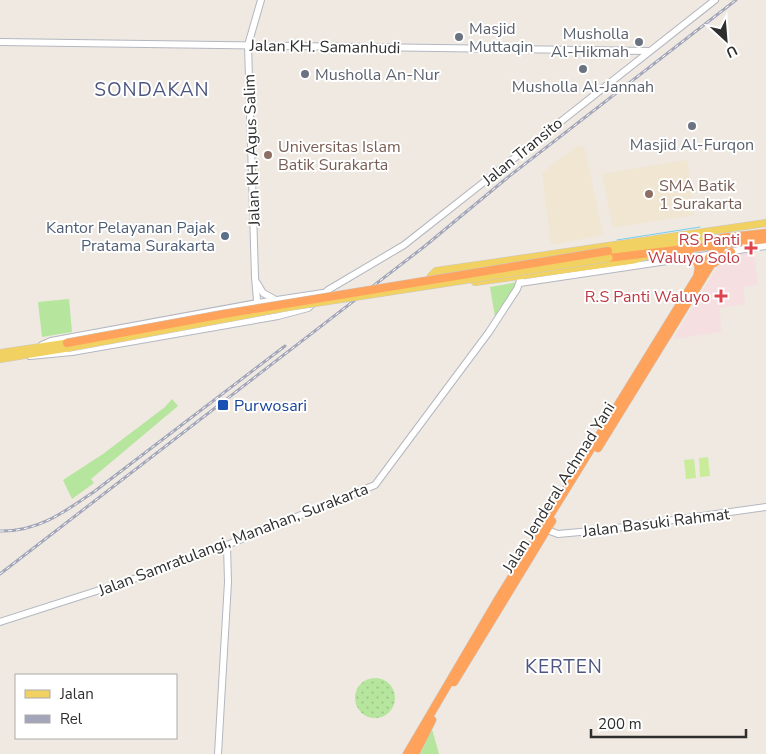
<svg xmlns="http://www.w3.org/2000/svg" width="766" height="754" viewBox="0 0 766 754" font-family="'Nunito Sans',sans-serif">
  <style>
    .education { fill: #f0e6d1 }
    .medical { fill: #f5dfe0 }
    .grass { fill: url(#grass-dots) }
    .park { fill: #b6e59e }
    .pitch { fill: #c9ec9a }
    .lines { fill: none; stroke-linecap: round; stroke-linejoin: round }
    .stream { stroke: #75cff0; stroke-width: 1 }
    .secondary-casing { stroke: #b4b7c1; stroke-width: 8 }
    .primary-casing { stroke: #c9c9c9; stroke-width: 8 }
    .highway-casing { stroke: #c9c9c9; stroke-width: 9 }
    .secondary { stroke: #fff; stroke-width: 6 }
    .primary { stroke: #f2d163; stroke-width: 7 }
    .highway { stroke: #ffa35c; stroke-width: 8 }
    .rail-casing { stroke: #a3a6b8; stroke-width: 3 }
    .rail { stroke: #fff; stroke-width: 1; stroke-dasharray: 4; stroke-linecap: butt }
    .primary-bridge-casing { stroke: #c9c9c9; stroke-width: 8; stroke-linecap: butt }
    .highway-bridge-casing { stroke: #c9c9c9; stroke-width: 9; stroke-linecap: butt }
    .primary-bridge { stroke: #f2d163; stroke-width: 7 }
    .highway-bridge { stroke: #ffa35c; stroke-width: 8 }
    .worship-dot { fill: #6b7280; stroke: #fff; stroke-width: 2 }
    .education-dot { fill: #8d6e63; stroke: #fff; stroke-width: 2 }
    .service-dot { fill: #5c6f8a; stroke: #fff; stroke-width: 2 }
    .health-dot { fill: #e0444e; stroke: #fff; stroke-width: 2 }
    .transit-dot { fill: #1a4fb4; stroke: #fff; stroke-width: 2 }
    .labels { text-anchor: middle; stroke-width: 4; stroke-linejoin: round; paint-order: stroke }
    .worship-label { font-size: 16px; fill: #5b616d; stroke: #fff; text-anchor: start }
    .street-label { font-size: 16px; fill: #2e2e2e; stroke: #fff }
    .education-label { font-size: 16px; fill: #785e54; stroke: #fff; text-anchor: start }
    .service-label { font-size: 16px; fill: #4e5e75; stroke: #fff; text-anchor: end }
    .health-label { font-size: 16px; fill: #be3a42; stroke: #fff; text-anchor: end }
    .transit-label { font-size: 16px; fill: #164399; stroke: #fff; text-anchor: start }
    .quarter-label { font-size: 19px; letter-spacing: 1px; fill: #4d5680; stroke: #fff }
  </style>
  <defs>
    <pattern id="grass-dots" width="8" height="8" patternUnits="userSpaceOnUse" patternTransform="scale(1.25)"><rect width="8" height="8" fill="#b6e59e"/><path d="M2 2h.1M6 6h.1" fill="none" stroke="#9dc588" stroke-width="1.8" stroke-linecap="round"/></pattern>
  </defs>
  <rect width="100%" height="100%" fill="#efe9e1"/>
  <g class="education">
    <path d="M 579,145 L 585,149 L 603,235 L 551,245 L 542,173 Z"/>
    <path d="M 687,160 L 694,215 L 613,228 L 602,174 Z"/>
  </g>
  <path class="medical" d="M 754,252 L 758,285 L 743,287 L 745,304 L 720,308 L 721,332 L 673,339 L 724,256 Z"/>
  <circle class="grass" cx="375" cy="698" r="20"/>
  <g class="park">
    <path d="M 518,282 L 495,317 L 490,287 Z"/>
    <path d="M 69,299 L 72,332 L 42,337 L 38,302 Z"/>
    <path d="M 172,399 L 178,406 L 91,479 L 94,483 L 72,499 L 63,480 L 103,454 L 165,407 Z"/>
    <path d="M 432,729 L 439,754 L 420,754 Z"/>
  </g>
  <g class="pitch">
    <path d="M 708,457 L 710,476 L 700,477 L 699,458 Z"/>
    <path d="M 694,459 L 696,478 L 686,479 L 684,460 Z"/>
  </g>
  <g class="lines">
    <path class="stream" d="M 617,240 L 700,227"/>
    <defs>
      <g id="secondary">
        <path d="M 0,42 L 649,51"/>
        <path d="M 726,252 L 766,246"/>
        <path d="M 257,283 L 263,293 L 274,299"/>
        <path d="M 520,283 L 714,254"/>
        <path d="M 258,312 L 255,277 L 248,45 L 261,0"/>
        <path d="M 42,345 L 51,341 L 257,303 L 323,293"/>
        <path d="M 30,356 L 72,352 L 278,316 L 308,308 L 328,290 L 404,245 L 715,0"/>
        <path d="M 547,530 L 558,534 L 602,530 L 766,507"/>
        <path d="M 0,622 L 137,578 L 227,545 L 375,485 L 489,332 L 517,289 L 522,275"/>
        <path d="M 218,754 L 228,582 L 227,545"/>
      </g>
      <g id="primary">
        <path d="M 608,251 L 721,238"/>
        <path d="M 475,282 L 634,260 L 650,255"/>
        <path d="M 434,284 L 431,276 L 436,271 L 766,223"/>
        <path d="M 0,353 L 67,343"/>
        <path d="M 0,359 L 68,348"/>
      </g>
      <g id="highway">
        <path d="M 679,251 C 690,255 702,259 698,273"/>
        <path d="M 609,258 L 766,239"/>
        <path d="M 714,263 L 731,252"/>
        <path d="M 598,448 L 728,237"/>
        <path d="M 454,682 L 552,521"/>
        <path d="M 407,754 L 497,601 L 721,238 L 766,233"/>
        <path d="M 415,754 L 432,720"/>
      </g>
    </defs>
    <use href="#secondary" class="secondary-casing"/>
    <use href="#primary" class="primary-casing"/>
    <use href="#highway" class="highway-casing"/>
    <use href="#secondary" class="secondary"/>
    <use href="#primary" class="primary"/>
    <use href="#highway" class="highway"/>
    <defs>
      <g id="rail">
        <path d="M 0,531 C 38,532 66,511 95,491 L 285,346"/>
        <path d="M 0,574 L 425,246 L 507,178 L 736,0"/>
      </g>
    </defs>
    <use href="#rail" class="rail-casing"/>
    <use href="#rail" class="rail"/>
    <defs>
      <path id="primary-bridge" d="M 68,348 L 289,307 L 609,258"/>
      <path id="highway-bridge" d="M 67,343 L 224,314 L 608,251"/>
    </defs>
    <use href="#primary-bridge" class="primary-bridge-casing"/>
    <use href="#highway-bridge" class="highway-bridge-casing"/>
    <use href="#primary-bridge" class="primary-bridge"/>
    <use href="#highway-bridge" class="highway-bridge"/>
  </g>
  <g class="worship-dot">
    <circle cx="459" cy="37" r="5"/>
    <circle cx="639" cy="42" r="5"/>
    <circle cx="583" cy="69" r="5"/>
    <circle cx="305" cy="74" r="5"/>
    <circle cx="692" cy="126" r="5"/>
  </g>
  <g class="education-dot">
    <circle cx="268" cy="155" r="5"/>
    <circle cx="649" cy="194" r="5"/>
  </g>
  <circle class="service-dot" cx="225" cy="236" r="5"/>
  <g class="health-dot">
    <path d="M748.5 240.5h5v5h5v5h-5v5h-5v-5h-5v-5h5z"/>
    <path d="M718.5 288.5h5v5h5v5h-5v5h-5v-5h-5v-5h5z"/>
  </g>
  <rect class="transit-dot" x="217" y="399" width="12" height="12" rx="2.5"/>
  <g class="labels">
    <g class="worship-label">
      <text x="469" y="34">Masjid<tspan x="469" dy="18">Muttaqin</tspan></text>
      <text x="629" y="39" text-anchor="end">Musholla<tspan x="629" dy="18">Al-Hikmah</tspan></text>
      <text x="315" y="80">Musholla An-Nur</text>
      <text x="583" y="92" text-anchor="middle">Musholla Al-Jannah</text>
      <text x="692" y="150" text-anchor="middle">Masjid Al-Furqon</text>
    </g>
    <g class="street-label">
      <text transform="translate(325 46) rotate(1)" y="6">Jalan KH. Samanhudi</text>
      <text transform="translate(251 150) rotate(-92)" y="6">Jalan KH. Agus Salim</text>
      <text transform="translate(522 151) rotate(-39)" y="6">Jalan Transito</text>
      <text transform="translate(558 487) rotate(-58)" y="6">Jalan Jenderal Achmad Yani</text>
      <text transform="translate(656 522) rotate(-7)" y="6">Jalan Basuki Rahmat</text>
      <text transform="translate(233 539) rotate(-21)" y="6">Jalan Samratulangi, Manahan, Surakarta</text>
    </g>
    <g class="education-label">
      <text x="278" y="152">Universitas Islam<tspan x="278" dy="18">Batik Surakarta</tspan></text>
      <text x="659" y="191">SMA Batik<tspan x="659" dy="18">1 Surakarta</tspan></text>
    </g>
    <g class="service-label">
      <text x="215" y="233">Kantor Pelayanan Pajak<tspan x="215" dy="18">Pratama Surakarta</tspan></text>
    </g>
    <g class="health-label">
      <text x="740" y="245">RS Panti<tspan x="740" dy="18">Waluyo Solo</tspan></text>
      <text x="710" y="302">R.S Panti Waluyo</text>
    </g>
    <g class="transit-label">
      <text x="234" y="411">Purwosari</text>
    </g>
    <g class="quarter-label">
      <text x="152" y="96">SONDAKAN</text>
      <text x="564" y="673">KERTEN</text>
    </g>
  </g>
  <rect x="15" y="674" width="162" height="65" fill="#ffffff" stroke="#ababab"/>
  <rect x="25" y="690" width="25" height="8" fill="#f2d163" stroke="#ababab"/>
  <text x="60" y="699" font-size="15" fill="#2e2e2e">Jalan</text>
  <rect x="25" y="715" width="25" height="8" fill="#a3a6b8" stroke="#ababab"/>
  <text x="60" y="724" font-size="15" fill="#2e2e2e">Rel</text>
  <g transform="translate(726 40) rotate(154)" stroke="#ffffff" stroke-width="4" paint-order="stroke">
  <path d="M0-4L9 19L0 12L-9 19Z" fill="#2e2e2e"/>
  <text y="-8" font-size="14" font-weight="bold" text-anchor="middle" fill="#2e2e2e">U</text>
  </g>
  <path d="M591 729v8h155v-8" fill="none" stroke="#2e2e2e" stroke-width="2.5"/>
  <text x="598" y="729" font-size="15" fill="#2e2e2e" stroke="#ffffff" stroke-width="4" paint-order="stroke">200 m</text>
</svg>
